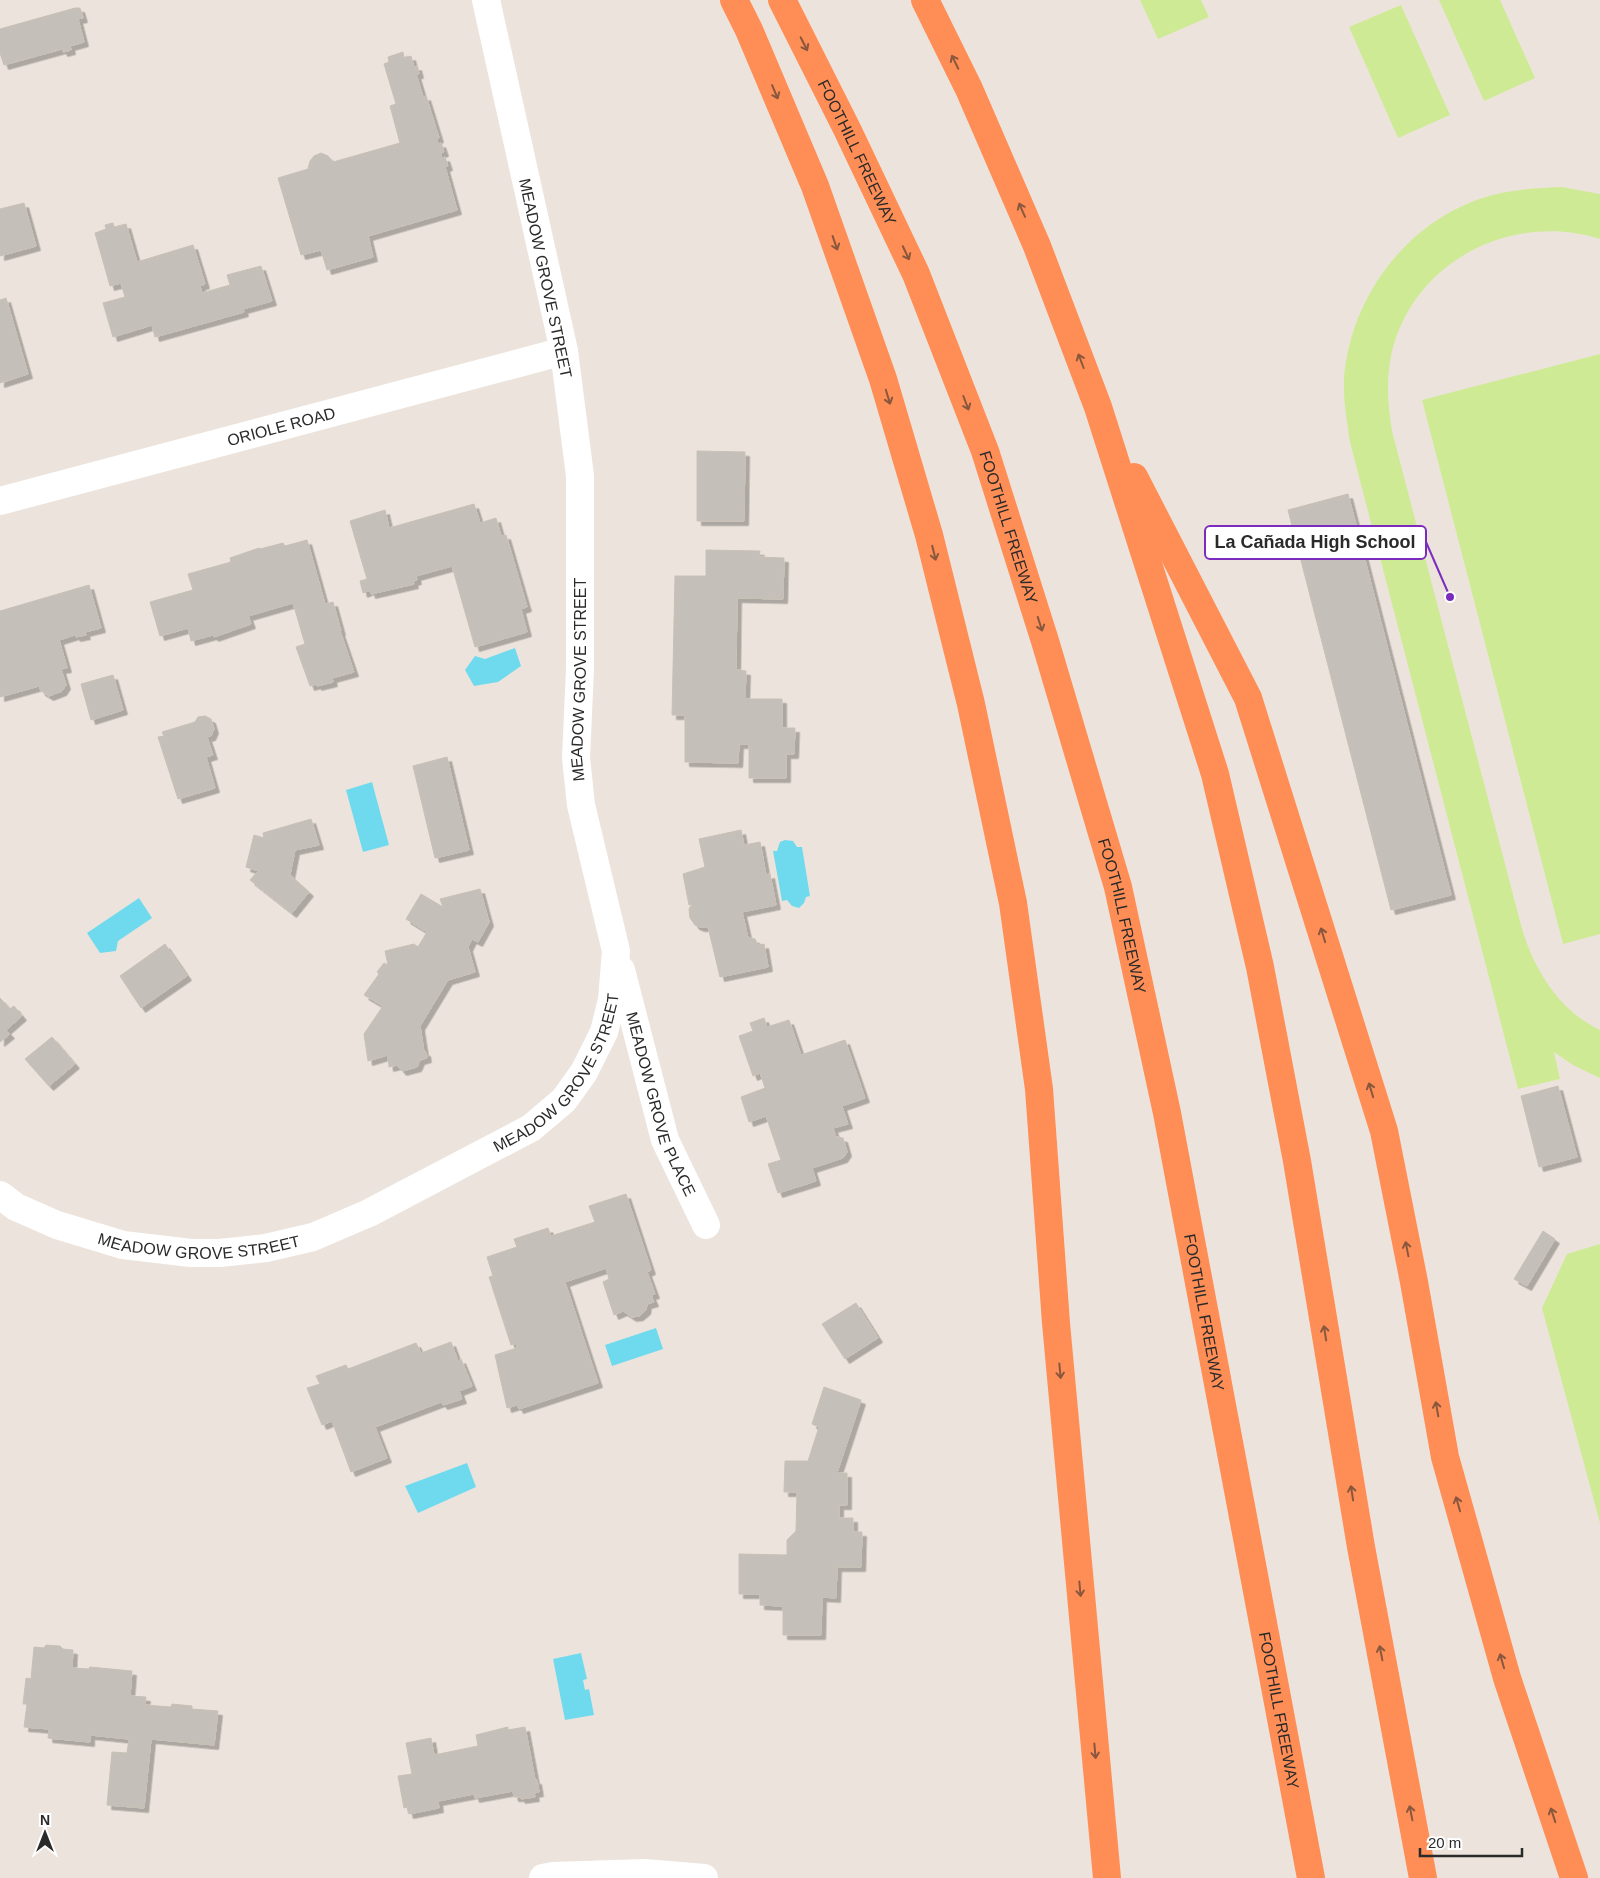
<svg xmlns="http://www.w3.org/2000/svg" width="1600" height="1878" viewBox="0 0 1600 1878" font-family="Helvetica,sans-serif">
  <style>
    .pitch { fill: #cfea95 }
    .water { fill: #6fdaee }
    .building { fill: #c4bfb8; stroke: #c8c0b6; filter: url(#shadow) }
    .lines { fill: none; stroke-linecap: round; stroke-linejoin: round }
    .minor { stroke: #fff; stroke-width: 28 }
    .highway { stroke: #fe8e56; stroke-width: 28 }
    .oneway { stroke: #89573e }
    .labels { text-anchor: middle; stroke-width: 5; stroke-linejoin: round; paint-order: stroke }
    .street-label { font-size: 16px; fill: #2a2a2a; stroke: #fff }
    .leader { fill: none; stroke: #7b2cbf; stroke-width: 2 }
    .callout-dot { fill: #7b2cbf; stroke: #fff; stroke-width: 2 }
    .callout { fill: #fff; stroke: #7b2cbf; stroke-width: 2 }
    .callout-label { font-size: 18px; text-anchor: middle; font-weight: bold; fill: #2a2a2a }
  </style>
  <defs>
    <filter id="shadow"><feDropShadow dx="4.5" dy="4.5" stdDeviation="0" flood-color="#0004"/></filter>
  </defs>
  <rect width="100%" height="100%" fill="#ece4dc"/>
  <g class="pitch">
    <path d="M 1140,0 L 1201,0 L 1209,17 L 1158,39 Z"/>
    <path d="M 1439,0 L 1500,0 L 1535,78 L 1484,101 Z"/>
    <path d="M 1401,5 L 1450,115 L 1398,138 L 1349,27 Z"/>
    <path d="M 1562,187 L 1600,194 L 1600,239 C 1511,211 1411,262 1391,356 C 1386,382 1388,406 1392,431 L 1522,929 C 1535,971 1559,1010 1600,1030 L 1600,1078 L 1573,1065 L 1554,1052 L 1560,1079 L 1518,1089 L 1350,442 C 1347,421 1343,400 1344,378 C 1350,303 1399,232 1469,203 C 1498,191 1530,188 1562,187 Z"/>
    <path d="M 1600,354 L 1600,934 L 1563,944 L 1422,400 Z"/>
    <path d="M 1600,1244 L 1600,1523 L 1542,1308 L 1567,1254 Z"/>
  </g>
  <g class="water">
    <path d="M 515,648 L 521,666 L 498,682 L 474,686 L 465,670 L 475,656 L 485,659 Z"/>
    <path d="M 372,782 L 389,845 L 363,852 L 346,790 Z"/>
    <path d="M 785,840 L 793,841 L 797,847 L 802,847 L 810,896 L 806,897 L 804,903 L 799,908 L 792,906 L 787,900 L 782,901 L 773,851 L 777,851 L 780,842 Z"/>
    <path d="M 139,898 L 152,918 L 118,941 L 116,951 L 100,953 L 87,933 Z"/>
    <path d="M 656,1328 L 663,1349 L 612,1366 L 605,1345 Z"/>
    <path d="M 467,1463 L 476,1487 L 418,1513 L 405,1486 Z"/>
    <path d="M 581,1653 L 587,1679 L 583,1680 L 585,1690 L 589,1689 L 594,1715 L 565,1720 L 553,1659 Z"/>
  </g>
  <g class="building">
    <path d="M 75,8 L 80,8 L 83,18 L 78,19 L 84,42 L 70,46 L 71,50 L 63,52 L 62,49 L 4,65 L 0,53 L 0,29 Z"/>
    <path d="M 403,52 L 404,58 L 411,56 L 414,67 L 417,66 L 419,74 L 416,74 L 423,97 L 426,96 L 439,138 L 437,139 L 438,144 L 441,143 L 444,152 L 440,153 L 442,158 L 445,157 L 448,166 L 445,167 L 457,210 L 368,236 L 373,257 L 327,270 L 321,250 L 301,255 L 278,178 L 308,169 L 310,161 L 314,156 L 321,153 L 328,156 L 333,162 L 400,143 L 390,106 L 396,104 L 384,64 L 389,62 L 388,57 Z"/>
    <path d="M 24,203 L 36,246 L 0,256 L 0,209 Z"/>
    <path d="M 113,223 L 114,227 L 126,224 L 137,262 L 193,245 L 205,284 L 200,286 L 202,293 L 230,285 L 227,275 L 261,266 L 272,301 L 243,309 L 244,312 L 155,337 L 152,325 L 113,337 L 103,303 L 125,297 L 121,283 L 110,286 L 95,233 L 106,229 L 105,225 Z"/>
    <path d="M 6,298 L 28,374 L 0,383 L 0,300 Z"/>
    <path d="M 697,451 L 745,452 L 744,521 L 697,521 Z"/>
    <path d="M 1348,494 L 1451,895 L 1391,910 L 1288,510 Z"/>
    <path d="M 474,504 L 480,523 L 496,518 L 501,536 L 506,535 L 527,607 L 521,609 L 527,632 L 475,647 L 452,566 L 416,576 L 417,580 L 413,581 L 414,584 L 371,594 L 370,590 L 363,593 L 360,581 L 367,579 L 350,521 L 385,510 L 389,528 Z"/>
    <path d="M 307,540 L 325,604 L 333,602 L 341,631 L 340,631 L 354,672 L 332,678 L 333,682 L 317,686 L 317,684 L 310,686 L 296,647 L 305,644 L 293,603 L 248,616 L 251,624 L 214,637 L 213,635 L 191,641 L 188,628 L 160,636 L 150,602 L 193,590 L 188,574 L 231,562 L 230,558 L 259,548 L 260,549 L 283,543 L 285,546 Z"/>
    <path d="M 706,550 L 760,551 L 759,557 L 784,558 L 783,599 L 737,598 L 736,670 L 746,671 L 745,699 L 782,699 L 782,728 L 795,728 L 794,754 L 786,754 L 786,778 L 749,778 L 749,744 L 739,744 L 738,763 L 685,762 L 685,715 L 672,715 L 675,576 L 706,576 Z"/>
    <path d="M 89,585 L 101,628 L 85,632 L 86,635 L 76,637 L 75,635 L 59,640 L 67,668 L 61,669 L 66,685 L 62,691 L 49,696 L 41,691 L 39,686 L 0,697 L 0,611 Z"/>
    <path d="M 113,675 L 123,710 L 91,720 L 81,684 Z"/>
    <path d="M 205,716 L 211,719 L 214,729 L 211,736 L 207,737 L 213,755 L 206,757 L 215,788 L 178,799 L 158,737 L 164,736 L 162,732 L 195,722 L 198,717 Z"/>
    <path d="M 447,757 L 469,850 L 435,858 L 413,766 Z"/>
    <path d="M 311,819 L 319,845 L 295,850 L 290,875 L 309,892 L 292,913 L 250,880 L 258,871 L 246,867 L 254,835 L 264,838 L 263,833 Z"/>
    <path d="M 741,830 L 744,845 L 760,842 L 766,875 L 770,874 L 776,905 L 742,912 L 748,938 L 755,939 L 758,945 L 764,944 L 768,967 L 720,977 L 708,927 L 700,927 L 695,925 L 690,918 L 689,909 L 692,904 L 689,905 L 683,874 L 705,867 L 699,839 Z"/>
    <path d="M 480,889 L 489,922 L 478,942 L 472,939 L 468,947 L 475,972 L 448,980 L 420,1026 L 424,1052 L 426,1052 L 427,1058 L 420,1060 L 417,1067 L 402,1071 L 397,1065 L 389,1067 L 388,1055 L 368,1061 L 364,1034 L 383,1006 L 364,995 L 379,974 L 377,972 L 384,963 L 388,965 L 385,951 L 414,944 L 418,947 L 427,932 L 406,919 L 421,894 L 443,907 L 440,899 Z"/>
    <path d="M 165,944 L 187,976 L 141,1008 L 120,976 Z"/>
    <path d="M 0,998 L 10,1009 L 14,1006 L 22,1016 L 6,1030 L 10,1034 L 0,1042 Z"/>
    <path d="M 764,1018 L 767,1027 L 789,1020 L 801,1055 L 845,1040 L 865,1098 L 842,1106 L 848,1124 L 833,1128 L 836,1137 L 843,1138 L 847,1152 L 843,1158 L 812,1168 L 816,1181 L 778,1193 L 768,1164 L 781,1160 L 766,1116 L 749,1122 L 741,1097 L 765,1088 L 760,1073 L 753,1076 L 739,1036 L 753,1031 L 750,1023 Z"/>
    <path d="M 52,1037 L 75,1064 L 49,1086 L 25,1059 Z"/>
    <path d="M 1558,1086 L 1577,1157 L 1539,1167 L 1521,1096 Z"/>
    <path d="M 626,1194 L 651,1270 L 647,1272 L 655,1294 L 651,1295 L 654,1302 L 647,1304 L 646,1310 L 639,1316 L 632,1317 L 623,1311 L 614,1315 L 603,1282 L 609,1279 L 606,1268 L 565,1282 L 598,1383 L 519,1409 L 517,1405 L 507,1408 L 495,1355 L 517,1348 L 516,1343 L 511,1345 L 489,1277 L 493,1276 L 487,1257 L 517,1247 L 514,1239 L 548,1228 L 551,1236 L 595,1222 L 589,1206 Z"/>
    <path d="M 1543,1231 L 1555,1239 L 1527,1286 L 1514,1279 Z"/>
    <path d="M 856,1303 L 878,1338 L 845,1359 L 822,1324 Z"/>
    <path d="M 451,1342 L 458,1361 L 461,1359 L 472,1386 L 459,1391 L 462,1399 L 443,1405 L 441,1402 L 375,1427 L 387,1458 L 351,1472 L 332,1421 L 322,1425 L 307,1388 L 320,1384 L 316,1376 L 346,1365 L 348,1369 L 416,1343 L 421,1353 Z"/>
    <path d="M 824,1387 L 861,1400 L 837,1473 L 847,1473 L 847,1505 L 839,1505 L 839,1518 L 853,1518 L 853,1532 L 862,1532 L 861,1567 L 837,1567 L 836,1598 L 822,1597 L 821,1635 L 783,1635 L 783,1606 L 760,1605 L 760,1594 L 739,1594 L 739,1554 L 787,1555 L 787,1540 L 796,1531 L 797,1492 L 784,1492 L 785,1461 L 808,1461 L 819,1427 L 812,1424 Z"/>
    <path d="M 46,1645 L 60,1646 L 63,1649 L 73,1650 L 72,1668 L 89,1669 L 90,1667 L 132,1671 L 130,1696 L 146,1697 L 145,1705 L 171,1707 L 172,1704 L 192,1706 L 192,1709 L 218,1711 L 214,1745 L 151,1739 L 144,1808 L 107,1805 L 112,1752 L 127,1753 L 129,1739 L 90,1735 L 90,1742 L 48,1738 L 49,1729 L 24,1727 L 27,1704 L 23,1704 L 26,1678 L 31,1679 L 34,1647 L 44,1648 Z"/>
    <path d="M 508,1727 L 508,1730 L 525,1727 L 535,1780 L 537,1780 L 539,1792 L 534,1793 L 535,1797 L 521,1799 L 520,1797 L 514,1797 L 513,1791 L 475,1798 L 474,1794 L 438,1801 L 439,1808 L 409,1814 L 407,1807 L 404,1808 L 398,1776 L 412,1774 L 406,1743 L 431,1738 L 434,1755 L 478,1746 L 476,1735 Z"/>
  </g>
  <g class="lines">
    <g class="minor">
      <path id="s1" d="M 0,501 L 564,351"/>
      <path id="s2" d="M 621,970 L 665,1140 L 706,1225"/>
      <path id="s3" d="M 0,1195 L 16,1207 L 57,1225 L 123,1245 L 191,1253 L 220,1253 L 266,1248 L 313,1237 L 369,1213 L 531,1128 L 564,1100 L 584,1072 L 604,1032 L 612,1000 L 616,951 L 581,805 L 576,758 L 580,669 L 580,476 L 564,351 L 486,0"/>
      <path d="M 543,1878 L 553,1876 L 645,1873 L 704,1878"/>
    </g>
    <g class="highway">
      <path d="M 734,0 L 749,30 L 815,186 L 883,379 L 929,535 L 971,704 L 1013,903 L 1039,1089 L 1056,1323 L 1107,1878"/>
      <path id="s4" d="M 782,0 L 847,129 L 916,274 L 985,451 L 1045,641 L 1118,887 L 1167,1113 L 1311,1878"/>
      <path d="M 925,0 L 969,89 L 1037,246 L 1098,407 L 1215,774 L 1260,967 L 1297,1161 L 1361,1547 L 1423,1878"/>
      <path d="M 1134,477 L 1248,698 L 1384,1131 L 1414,1282 L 1445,1457 L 1507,1678 L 1574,1878"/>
    </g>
  </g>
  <defs><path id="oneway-shaft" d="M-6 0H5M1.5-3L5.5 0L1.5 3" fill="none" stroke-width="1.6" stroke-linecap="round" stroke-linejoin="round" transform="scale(1.25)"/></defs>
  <g class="oneway">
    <use href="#oneway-shaft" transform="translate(804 44) rotate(63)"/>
    <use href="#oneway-shaft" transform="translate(955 62) rotate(-116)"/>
    <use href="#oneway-shaft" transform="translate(775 92) rotate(67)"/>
    <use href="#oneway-shaft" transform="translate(1022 210) rotate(-114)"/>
    <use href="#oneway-shaft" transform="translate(835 243) rotate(71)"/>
    <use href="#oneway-shaft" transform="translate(906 253) rotate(65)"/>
    <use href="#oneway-shaft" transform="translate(1081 361) rotate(-111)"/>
    <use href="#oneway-shaft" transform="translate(888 397) rotate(73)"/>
    <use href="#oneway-shaft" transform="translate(966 403) rotate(69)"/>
    <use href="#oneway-shaft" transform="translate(934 553) rotate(76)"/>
    <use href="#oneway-shaft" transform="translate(1040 624) rotate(72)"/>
    <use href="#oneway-shaft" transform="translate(1323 935) rotate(-107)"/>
    <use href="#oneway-shaft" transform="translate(1371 1090) rotate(-107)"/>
    <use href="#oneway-shaft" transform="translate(1407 1249) rotate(-101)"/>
    <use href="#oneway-shaft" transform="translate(1325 1333) rotate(-99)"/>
    <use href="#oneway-shaft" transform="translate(1060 1371) rotate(85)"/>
    <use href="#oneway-shaft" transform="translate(1437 1409) rotate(-100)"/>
    <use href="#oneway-shaft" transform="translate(1352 1493) rotate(-99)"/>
    <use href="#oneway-shaft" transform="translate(1458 1504) rotate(-106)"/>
    <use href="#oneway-shaft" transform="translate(1080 1589) rotate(85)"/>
    <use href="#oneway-shaft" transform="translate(1381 1653) rotate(-101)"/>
    <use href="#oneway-shaft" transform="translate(1502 1661) rotate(-106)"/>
    <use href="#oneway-shaft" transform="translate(1095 1751) rotate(85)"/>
    <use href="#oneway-shaft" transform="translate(1411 1813) rotate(-101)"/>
    <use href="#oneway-shaft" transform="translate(1553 1815) rotate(-108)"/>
  </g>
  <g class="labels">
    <g class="street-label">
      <text dy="6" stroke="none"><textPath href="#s4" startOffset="170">FOOTHILL FREEWAY</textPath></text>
      <text transform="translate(546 278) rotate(78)" y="6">MEADOW GROVE STREET</text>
      <text dy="6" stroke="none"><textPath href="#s1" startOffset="291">ORIOLE ROAD</textPath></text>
      <text dy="6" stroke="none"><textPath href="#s4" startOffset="575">FOOTHILL FREEWAY</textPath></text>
      <text dy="6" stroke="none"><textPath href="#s3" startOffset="1050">MEADOW GROVE STREET</textPath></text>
      <text dy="6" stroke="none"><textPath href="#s4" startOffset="980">FOOTHILL FREEWAY</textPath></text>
      <text dy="6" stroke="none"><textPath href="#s3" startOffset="630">MEADOW GROVE STREET</textPath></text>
      <text dy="6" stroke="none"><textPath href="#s2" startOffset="140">MEADOW GROVE PLACE</textPath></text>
      <text dy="6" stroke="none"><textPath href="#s3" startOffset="210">MEADOW GROVE STREET</textPath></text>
      <text dy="6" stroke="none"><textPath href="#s4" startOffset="1385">FOOTHILL FREEWAY</textPath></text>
      <text dy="6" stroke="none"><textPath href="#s4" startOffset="1790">FOOTHILL FREEWAY</textPath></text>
    </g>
  </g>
  <path class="leader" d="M1450 597L1426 542"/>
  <circle class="callout-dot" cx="1450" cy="597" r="5"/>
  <rect class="callout" x="1205" y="526" width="221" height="33" rx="5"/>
  <g class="callout-label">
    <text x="1315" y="548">La Cañada High School</text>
  </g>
  <g transform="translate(45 1833)" stroke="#ffffff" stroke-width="4" paint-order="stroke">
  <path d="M0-4L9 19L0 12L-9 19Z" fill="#2a2a2a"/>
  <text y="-8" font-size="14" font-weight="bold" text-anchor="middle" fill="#2a2a2a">N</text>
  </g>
  <path d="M1420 1848v8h102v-8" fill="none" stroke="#2a2a2a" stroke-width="2.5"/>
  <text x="1428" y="1848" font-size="15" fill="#2a2a2a" stroke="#ffffff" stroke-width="4" paint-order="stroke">20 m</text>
</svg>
